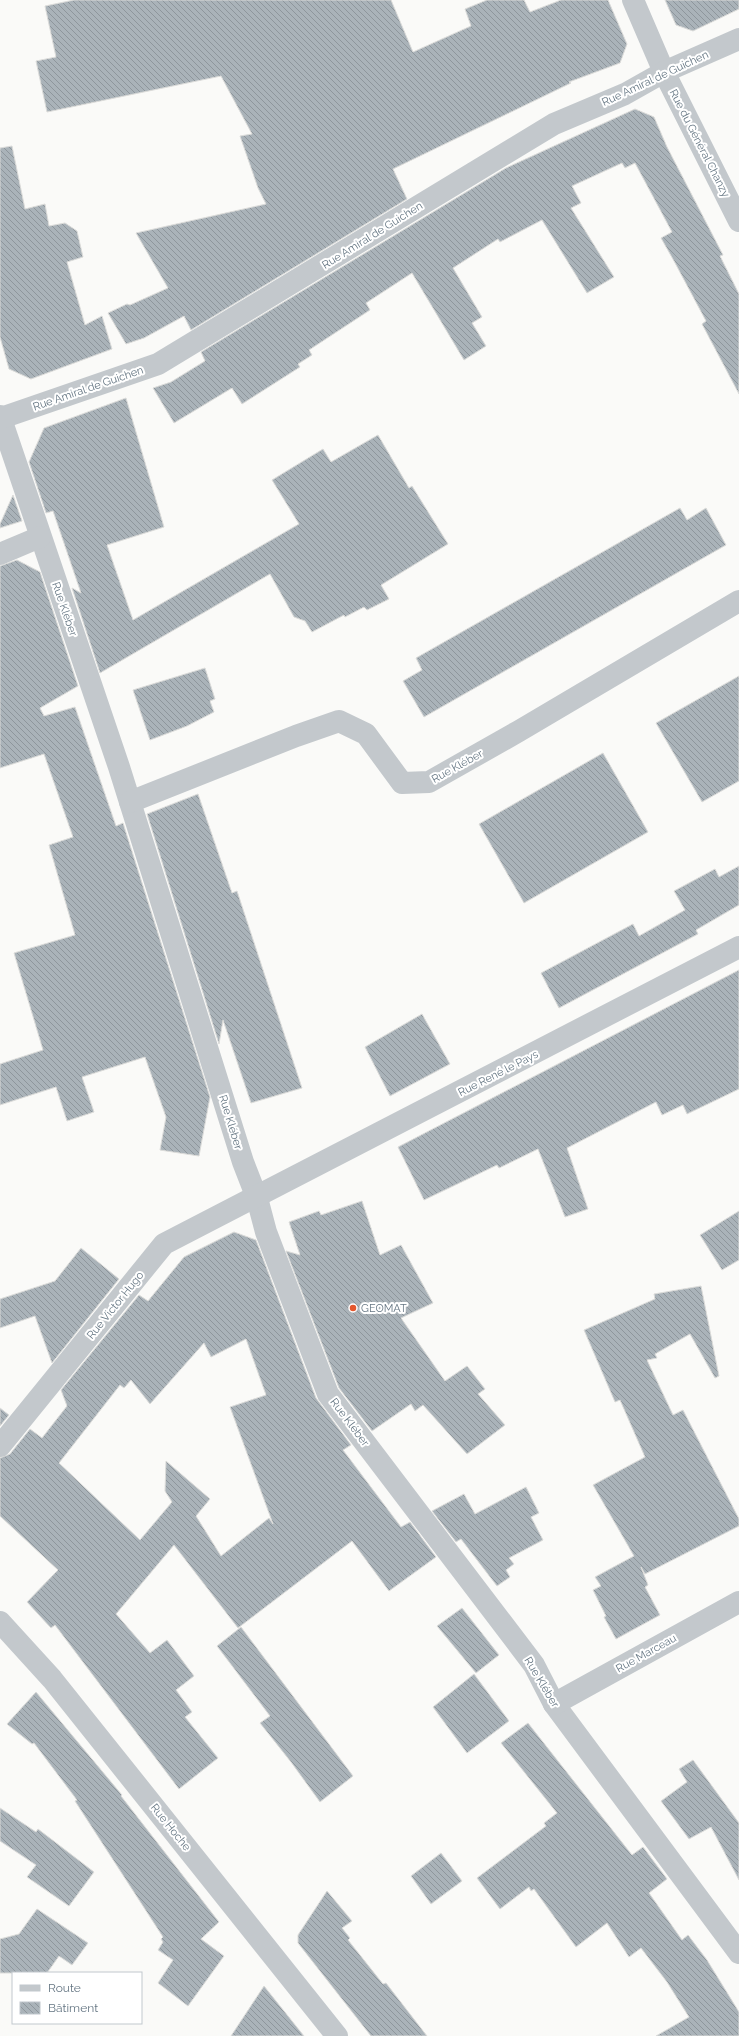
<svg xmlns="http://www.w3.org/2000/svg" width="739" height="2036" viewBox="0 0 739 2036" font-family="Raleway,sans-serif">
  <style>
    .building { fill: url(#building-back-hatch); stroke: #dcdcda; fill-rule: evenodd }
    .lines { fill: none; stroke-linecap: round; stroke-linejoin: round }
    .minor { stroke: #c3c8cc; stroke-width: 22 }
    .poi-dot { fill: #e4572e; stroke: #fff; stroke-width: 1.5 }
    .labels { text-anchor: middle; stroke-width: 4; stroke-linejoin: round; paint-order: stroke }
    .street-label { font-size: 11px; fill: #657683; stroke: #fff }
    .poi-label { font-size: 11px; fill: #657683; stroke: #fff; text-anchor: start }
  </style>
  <defs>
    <pattern id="building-back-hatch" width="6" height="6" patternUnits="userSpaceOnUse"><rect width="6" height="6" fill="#aab3b9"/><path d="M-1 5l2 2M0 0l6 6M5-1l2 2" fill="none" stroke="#8e969c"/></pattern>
  </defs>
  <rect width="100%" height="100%" fill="#fafaf8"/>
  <g class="building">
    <path d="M 74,0 L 391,0 L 413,52 L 471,26 L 465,9 L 487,0 L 524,0 L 530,12 L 561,0 L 608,0 L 627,44 L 620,63 L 569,82 L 571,83 L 393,169 L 407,199 L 191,330 L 184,316 L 144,338 L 126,344 L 108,313 L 127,304 L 130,305 L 168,288 L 136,233 L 266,204 L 258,188 L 240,136 L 252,134 L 221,76 L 47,112 L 36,61 L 56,57 L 45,6 Z"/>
    <path d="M 665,0 L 739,0 L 739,9 L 693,31 L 676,25 Z"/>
    <path d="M 635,109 L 654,117 L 667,147 L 723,255 L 720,256 L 739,294 L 739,394 L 702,324 L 706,321 L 674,261 L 661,238 L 672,232 L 635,163 L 625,168 L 622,163 L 572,186 L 581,203 L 571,208 L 614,277 L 587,293 L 542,220 L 500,242 L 498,239 L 453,268 L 482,317 L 472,323 L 486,346 L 464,360 L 412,273 L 366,303 L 370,310 L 309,350 L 312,355 L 298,364 L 300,367 L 242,404 L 232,388 L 174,423 L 153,388 L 171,382 L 205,361 L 201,352 L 506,168 Z"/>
    <path d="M 12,146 L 25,209 L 45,204 L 49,226 L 65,223 L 77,231 L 83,257 L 67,262 L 85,325 L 102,316 L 112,349 L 31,379 L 9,369 L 0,337 L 0,148 Z"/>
    <path d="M 126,398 L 164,527 L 107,545 L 133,620 L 299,524 L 272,480 L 323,449 L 331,462 L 378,435 L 409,488 L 412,486 L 448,544 L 381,585 L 389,599 L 367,610 L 364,607 L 345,617 L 344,615 L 312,632 L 305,621 L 294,617 L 270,574 L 100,673 L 72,588 L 81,593 L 53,511 L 46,513 L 29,462 L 44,428 Z"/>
    <path d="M 13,495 L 22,521 L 0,528 L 0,524 Z"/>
    <path d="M 680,508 L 687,520 L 706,508 L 726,545 L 424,717 L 403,681 L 422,670 L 416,658 Z"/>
    <path d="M 17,560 L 40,572 L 78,686 L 40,708 L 44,716 L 75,707 L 116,826 L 123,823 L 210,1097 L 199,1156 L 160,1150 L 166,1117 L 145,1057 L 82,1077 L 94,1112 L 67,1121 L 56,1087 L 0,1105 L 0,1064 L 43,1050 L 14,953 L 75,935 L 49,845 L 73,837 L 44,754 L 0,768 L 0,566 Z"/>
    <path d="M 205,668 L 215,699 L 210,701 L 214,712 L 187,726 L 150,740 L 133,690 Z"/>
    <path d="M 739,676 L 739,781 L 702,802 L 656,723 Z"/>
    <path d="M 603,753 L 648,832 L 524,903 L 479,824 Z"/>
    <path d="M 198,794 L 232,893 L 237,891 L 302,1088 L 251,1103 L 223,1020 L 219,1044 L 147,814 Z"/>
    <path d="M 739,866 L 739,905 L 696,930 L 698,934 L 559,1008 L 541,973 L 633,924 L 639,936 L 685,910 L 674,891 L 715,869 L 719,877 Z"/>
    <path d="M 739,970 L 739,1089 L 687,1114 L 683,1105 L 662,1115 L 656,1102 L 567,1148 L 588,1209 L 565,1217 L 538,1149 L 499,1168 L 497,1165 L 424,1200 L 398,1147 Z"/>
    <path d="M 422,1014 L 450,1064 L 390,1096 L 365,1047 Z"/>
    <path d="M 362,1201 L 380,1255 L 401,1245 L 433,1303 L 401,1318 L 445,1381 L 467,1366 L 485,1389 L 478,1394 L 505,1425 L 467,1454 L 423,1405 L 415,1411 L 411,1404 L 372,1431 L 339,1388 L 286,1251 L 300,1255 L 289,1222 L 319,1211 L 321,1215 Z"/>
    <path d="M 739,1211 L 739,1260 L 722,1270 L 700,1235 Z"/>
    <path d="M 234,1232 L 256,1240 L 316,1398 L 351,1445 L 343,1450 L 401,1527 L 410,1522 L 436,1557 L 389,1591 L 352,1541 L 238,1628 L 174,1545 L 116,1614 L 150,1653 L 167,1640 L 194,1676 L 176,1690 L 192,1712 L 185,1717 L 218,1758 L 179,1789 L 55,1625 L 51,1628 L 27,1602 L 58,1570 L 0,1516 L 0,1458 L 10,1454 L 30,1429 L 42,1438 L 67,1406 L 61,1390 L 139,1295 L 148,1301 L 184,1257 ZM 246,1339 L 266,1395 L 230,1407 L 273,1524 L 269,1518 L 221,1556 L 196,1516 L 210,1499 L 166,1461 L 165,1491 L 172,1502 L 140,1540 L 59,1463 L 120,1385 L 124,1388 L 131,1380 L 150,1404 L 204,1343 L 211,1357 Z"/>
    <path d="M 81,1248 L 119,1279 L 52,1363 L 35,1316 L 0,1328 L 0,1299 L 55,1281 Z"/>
    <path d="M 701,1286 L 719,1376 L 715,1378 L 690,1334 L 655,1354 L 657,1358 L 647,1360 L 673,1415 L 683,1410 L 739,1519 L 739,1526 L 645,1574 L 641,1567 L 648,1585 L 645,1587 L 660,1615 L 616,1639 L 604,1617 L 606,1616 L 593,1590 L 601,1586 L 595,1577 L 634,1556 L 593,1485 L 645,1457 L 620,1400 L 615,1402 L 584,1330 L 655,1299 L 654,1294 Z"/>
    <path d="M 0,1408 L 9,1415 L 0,1426 Z"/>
    <path d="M 526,1487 L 539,1513 L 531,1517 L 543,1540 L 509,1558 L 514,1564 L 506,1570 L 510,1577 L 497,1586 L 461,1539 L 456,1542 L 432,1511 L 464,1494 L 475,1514 Z"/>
    <path d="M 462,1608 L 499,1655 L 476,1673 L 437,1626 Z"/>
    <path d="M 241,1627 L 353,1776 L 320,1802 L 291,1762 L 260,1723 L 270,1716 L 217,1646 Z"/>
    <path d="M 474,1674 L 509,1721 L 467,1753 L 433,1707 Z"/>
    <path d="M 36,1692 L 122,1795 L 121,1796 L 219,1922 L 201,1939 L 224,1956 L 188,2006 L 158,1983 L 173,1960 L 158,1950 L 163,1942 L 161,1939 L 163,1937 L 75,1801 L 77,1800 L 34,1743 L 32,1744 L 7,1724 Z"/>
    <path d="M 528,1723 L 632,1855 L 643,1847 L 667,1879 L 649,1893 L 682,1940 L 688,1935 L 707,1960 L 739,2012 L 739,2036 L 656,2036 L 689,2017 L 667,1982 L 641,1948 L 629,1957 L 607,1923 L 576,1947 L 534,1889 L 531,1891 L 529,1887 L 500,1909 L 477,1878 L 546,1826 L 544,1823 L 557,1813 L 501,1743 Z"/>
    <path d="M 693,1760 L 739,1823 L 739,1880 L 711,1827 L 689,1839 L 661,1801 L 687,1782 L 679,1769 Z"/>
    <path d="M 0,1808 L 36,1832 L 38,1829 L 94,1872 L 69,1906 L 27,1877 L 36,1865 L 0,1841 Z"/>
    <path d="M 441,1853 L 462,1881 L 431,1904 L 411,1876 Z"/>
    <path d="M 327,1891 L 352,1921 L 342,1928 L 350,1938 L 348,1940 L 383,1984 L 386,1983 L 427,2036 L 371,2036 L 298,1943 L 298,1935 Z"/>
    <path d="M 37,1909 L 88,1943 L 72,1965 L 59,1956 L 47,1973 L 0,1973 L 0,1939 L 19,1934 Z"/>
    <path d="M 264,1986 L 304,2036 L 231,2036 Z"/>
  </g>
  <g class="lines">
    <g class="minor">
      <path d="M 633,0 L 664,72 L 739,221"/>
      <path d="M 0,416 L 119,767 L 243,1162 L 257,1198 L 266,1232 L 328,1394 L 534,1665 L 554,1704 L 739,1953"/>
      <path d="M 1,418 L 158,364 L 554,124 L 625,94 L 664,72 L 739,39"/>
      <path d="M 0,554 L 40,537"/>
      <path d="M 130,802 L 296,736 L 339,721 L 366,734 L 402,783 L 429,782 L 519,731 L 739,601"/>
      <path d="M 0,1446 L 164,1244 L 739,947"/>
      <path d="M 0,1622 L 52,1679 L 337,2036"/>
      <path d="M 554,1704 L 739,1602"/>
    </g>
  </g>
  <circle class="poi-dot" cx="353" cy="1308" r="4"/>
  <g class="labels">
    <g class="street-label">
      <text transform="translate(655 78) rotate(-25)" y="4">Rue Amiral de Guichen</text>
      <text transform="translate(700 143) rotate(63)" y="4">Rue du Général Chanzy</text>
      <text transform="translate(372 235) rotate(-32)" y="4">Rue Amiral de Guichen</text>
      <text transform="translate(88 388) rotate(-19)" y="4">Rue Amiral de Guichen</text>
      <text transform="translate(65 609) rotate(71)" y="4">Rue Kléber</text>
      <text transform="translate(457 766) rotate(-29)" y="4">Rue Kléber</text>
      <text transform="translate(498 1073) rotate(-27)" y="4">Rue René le Pays</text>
      <text transform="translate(231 1122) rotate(73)" y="4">Rue Kléber</text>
      <text transform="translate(115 1305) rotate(-51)" y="4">Rue Victor Hugo</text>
      <text transform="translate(350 1422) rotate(53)" y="4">Rue Kléber</text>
      <text transform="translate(646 1653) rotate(-29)" y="4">Rue Marceau</text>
      <text transform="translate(542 1682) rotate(59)" y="4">Rue Kléber</text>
      <text transform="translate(171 1827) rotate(51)" y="4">Rue Hoche</text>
    </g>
    <g class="poi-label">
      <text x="361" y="1312">GEOMAT</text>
    </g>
  </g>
  <rect x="12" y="1972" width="130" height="52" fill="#ffffff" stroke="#c1c8cd"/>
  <rect x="20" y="1985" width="20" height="6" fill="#c3c8cc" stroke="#c1c8cd"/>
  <text x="48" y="1992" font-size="12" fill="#657683">Route</text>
  <rect x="20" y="2002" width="20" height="12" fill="url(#building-back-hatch)" stroke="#c1c8cd"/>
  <text x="48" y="2012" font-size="12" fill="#657683">Bâtiment</text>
</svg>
